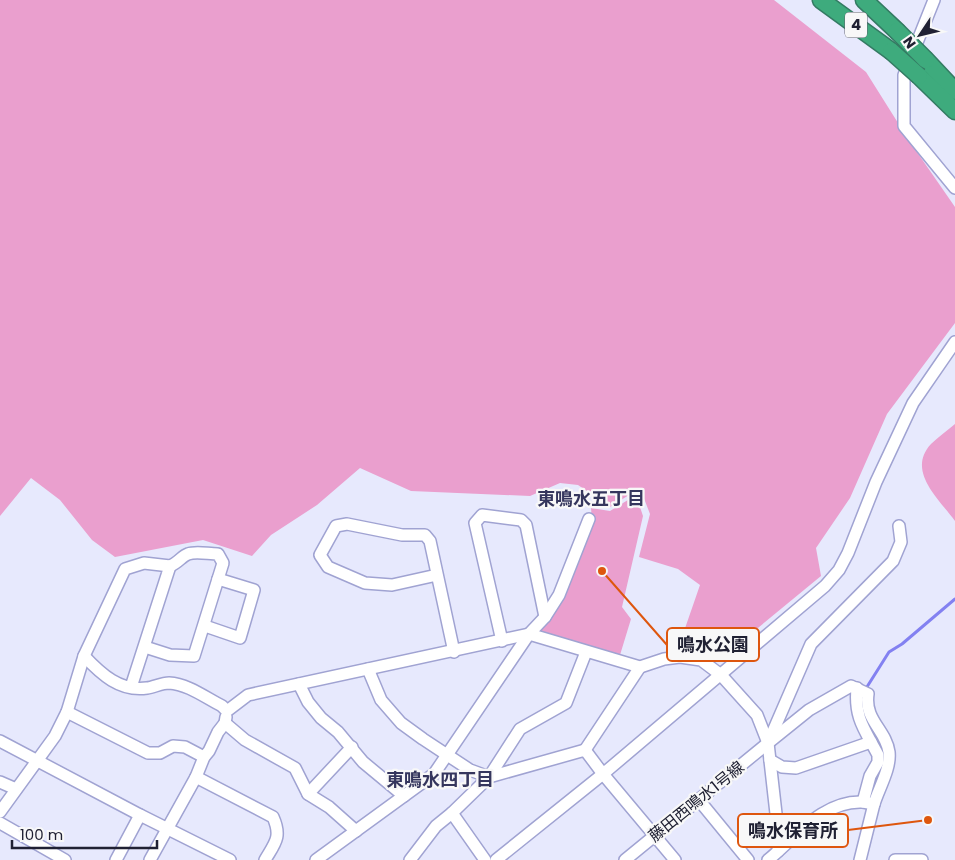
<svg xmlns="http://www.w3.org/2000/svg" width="955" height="860" viewBox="0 0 955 860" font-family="Poppins,'Noto Sans JP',sans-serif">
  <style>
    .green { fill: #ea9fce }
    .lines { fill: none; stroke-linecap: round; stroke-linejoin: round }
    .stream { stroke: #8381f1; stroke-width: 3 }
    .minor-casing { stroke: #a0a3d2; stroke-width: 14 }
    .highway-casing { stroke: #347b63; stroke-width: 19 }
    .minor { stroke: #fff; stroke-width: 11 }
    .highway { stroke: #3eab7d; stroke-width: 16 }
    .highway-bridge-casing { stroke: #347b63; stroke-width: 19; stroke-linecap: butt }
    .highway-bridge { stroke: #3eab7d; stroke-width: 16 }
    .labels { text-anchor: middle; stroke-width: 4.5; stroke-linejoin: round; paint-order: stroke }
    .shield { fill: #f8f8f8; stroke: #61626e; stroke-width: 1 }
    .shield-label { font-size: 15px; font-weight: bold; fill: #202133 }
    .street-label { font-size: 16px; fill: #202133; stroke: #f8f8f8 }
    .neighbourhood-label { font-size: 18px; font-weight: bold; fill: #35365d; stroke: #f8f8f8 }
    .leader { fill: none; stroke: #de560e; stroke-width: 2 }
    .callout-dot { fill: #de560e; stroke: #f8f8f8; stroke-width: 2 }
    .callout { fill: #f8f8f8; stroke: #de560e; stroke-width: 2 }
    .callout-label { font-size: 18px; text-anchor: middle; font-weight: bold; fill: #202133 }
  </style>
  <rect width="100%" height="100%" fill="#e7e9fd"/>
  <g class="green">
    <path d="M 0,0 L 774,0 L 866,72 L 910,142 L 955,207 L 955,323 L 887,414 L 850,498 L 816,548 L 821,576 L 719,660 L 682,637 L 700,585 L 678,569 L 639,557 L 650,514 L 640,488 L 610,507 L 578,485 L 560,483 L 530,496 L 411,491 L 360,468 L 317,505 L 271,535 L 252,556 L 203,540 L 115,557 L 92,540 L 60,500 L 31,478 L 0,516 Z"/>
    <path d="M 955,424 L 955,521 C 939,499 906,471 931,444 C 938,437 947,431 955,424 Z"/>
    <path d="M 636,495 L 643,516 L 622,607 L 631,619 L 620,655 L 542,633 L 540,629 L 557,606 L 579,562 L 579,553 L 592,520 L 591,508 L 610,511 Z"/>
  </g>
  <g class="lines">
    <g class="stream">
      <path d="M 865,690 L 889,652 L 902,644 L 955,599"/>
      <path d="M 868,724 L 882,751"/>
      <path d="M 873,786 L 882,767"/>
    </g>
    <defs>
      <g id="minor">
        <path d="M 934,0 L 904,75 L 904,126 L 955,188"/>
        <path d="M 437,575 L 392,585 L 365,583 L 328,567 L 320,555 L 336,526 L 347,524 L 402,535 L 425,535 L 430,541 L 454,652"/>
        <path d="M 205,626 L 240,638 L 254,590 L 218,579"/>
        <path d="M 502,641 L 475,523 L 482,515 L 521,520 L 526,525 L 545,617"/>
        <path d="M 145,647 L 170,655 L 194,656 L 223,563 L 218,554 C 208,554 196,551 188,554 C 182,556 178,563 170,566"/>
        <path d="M 84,656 C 101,674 120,692 147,688 C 154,687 162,683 169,683 C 188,684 206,698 222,706 L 227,711 L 248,695 L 529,634 L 640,667 L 664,659 L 680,657 L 701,660 L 721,675 L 757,715 L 768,743 L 809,710 L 851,686 L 868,694 C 864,720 886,730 889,752 C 891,768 879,788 874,804"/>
        <path d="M 368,669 L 381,700 L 401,723 L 423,739 L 470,770 L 489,777 L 585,750 L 603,774 L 675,860"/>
        <path d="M 299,684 L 308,702 L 321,718 L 338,732 L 363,762 L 404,796"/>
        <path d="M 857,688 C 854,718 865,730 878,755 L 878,762 L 870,776 L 863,802 L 874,804 L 860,860"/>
        <path d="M 67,712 L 148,753 L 160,753 L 173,746 L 185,747 L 204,757"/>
        <path d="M 225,723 L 245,740 L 295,768 L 308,794 L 329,807 L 356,831"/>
        <path d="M 0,741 L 140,815 L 230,860"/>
        <path d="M 585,750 L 640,667"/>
        <path d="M 770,760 L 782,767 L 796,768 L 871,742"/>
        <path d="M 196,777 L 273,817 C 282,837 275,843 265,860"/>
        <path d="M 0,782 L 16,789"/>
        <path d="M 308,794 L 352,747"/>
        <path d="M 698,799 L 748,860"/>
        <path d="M 0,812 L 55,736 L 67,712 L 84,656 L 125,569 L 144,563 L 170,566 L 131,687"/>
        <path d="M 452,813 L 485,860"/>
        <path d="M 0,823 L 65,860"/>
        <path d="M 778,851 L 779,840 L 768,743 L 811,644 L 893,561 L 901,542 L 899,526"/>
        <path d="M 116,860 L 140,815"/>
        <path d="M 150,860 L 196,777 L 204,757 L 209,751 L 218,732 L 225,723 L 226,717"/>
        <path d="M 316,860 L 434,774 L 529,634 L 545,617 L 559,595 L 589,519"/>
        <path d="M 410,860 L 436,826 L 452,813 L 489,777 L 520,729 L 566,703 L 586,652"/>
        <path d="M 496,860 L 603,774 L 825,586 L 839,570 L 848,553 L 876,482 L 913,403 L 955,342"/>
        <path d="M 625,860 L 768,743"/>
        <path d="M 768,860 C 796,837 823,800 863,802"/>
        <path d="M 895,860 L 922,860"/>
      </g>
      <g id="highway">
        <path d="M 821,0 L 891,51"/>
        <path d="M 864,0 L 897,31"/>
        <path d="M 926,60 L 955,91"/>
        <path d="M 919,76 L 955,111"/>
      </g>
    </defs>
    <use href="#minor" class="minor-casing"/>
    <use href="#highway" class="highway-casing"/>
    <use href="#minor" class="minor"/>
    <use href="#highway" class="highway"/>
    <defs>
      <g id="highway-bridge">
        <path d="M 897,31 L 926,60"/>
        <path d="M 891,51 L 919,76"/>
      </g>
    </defs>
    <use href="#highway-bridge" class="highway-bridge-casing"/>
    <use href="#highway-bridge" class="highway-bridge"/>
  </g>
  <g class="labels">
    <rect class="shield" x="845" y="12.5" width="22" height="25" rx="4"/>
    <g class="shield-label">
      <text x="856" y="30">4</text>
    </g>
    <g class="street-label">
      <text transform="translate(696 801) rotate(-39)" y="6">藤田西鳴水1号線</text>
    </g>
    <g class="neighbourhood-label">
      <text x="591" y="505">東鳴水五丁目</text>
      <text x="440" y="786">東鳴水四丁目</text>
    </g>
  </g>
  <path class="leader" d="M602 571L667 645M928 820L848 830"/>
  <g class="callout-dot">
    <circle cx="602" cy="571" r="5"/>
    <circle cx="928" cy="820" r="5"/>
  </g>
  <g class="callout">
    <rect x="667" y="628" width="92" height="33" rx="5"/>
    <rect x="738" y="814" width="110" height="33" rx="5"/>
  </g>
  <g class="callout-label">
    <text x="713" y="651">鳴水公園</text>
    <text x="793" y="837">鳴水保育所</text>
  </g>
  <g transform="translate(920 35) rotate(235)" stroke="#f8f8f8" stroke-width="4" paint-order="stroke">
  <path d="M0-4L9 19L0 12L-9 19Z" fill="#202133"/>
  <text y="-8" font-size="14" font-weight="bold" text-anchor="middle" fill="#202133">N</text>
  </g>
  <path d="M12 840v8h145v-8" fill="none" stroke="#202133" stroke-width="2.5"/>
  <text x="20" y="840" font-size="15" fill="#202133" stroke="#f8f8f8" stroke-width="4" paint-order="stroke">100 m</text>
</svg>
